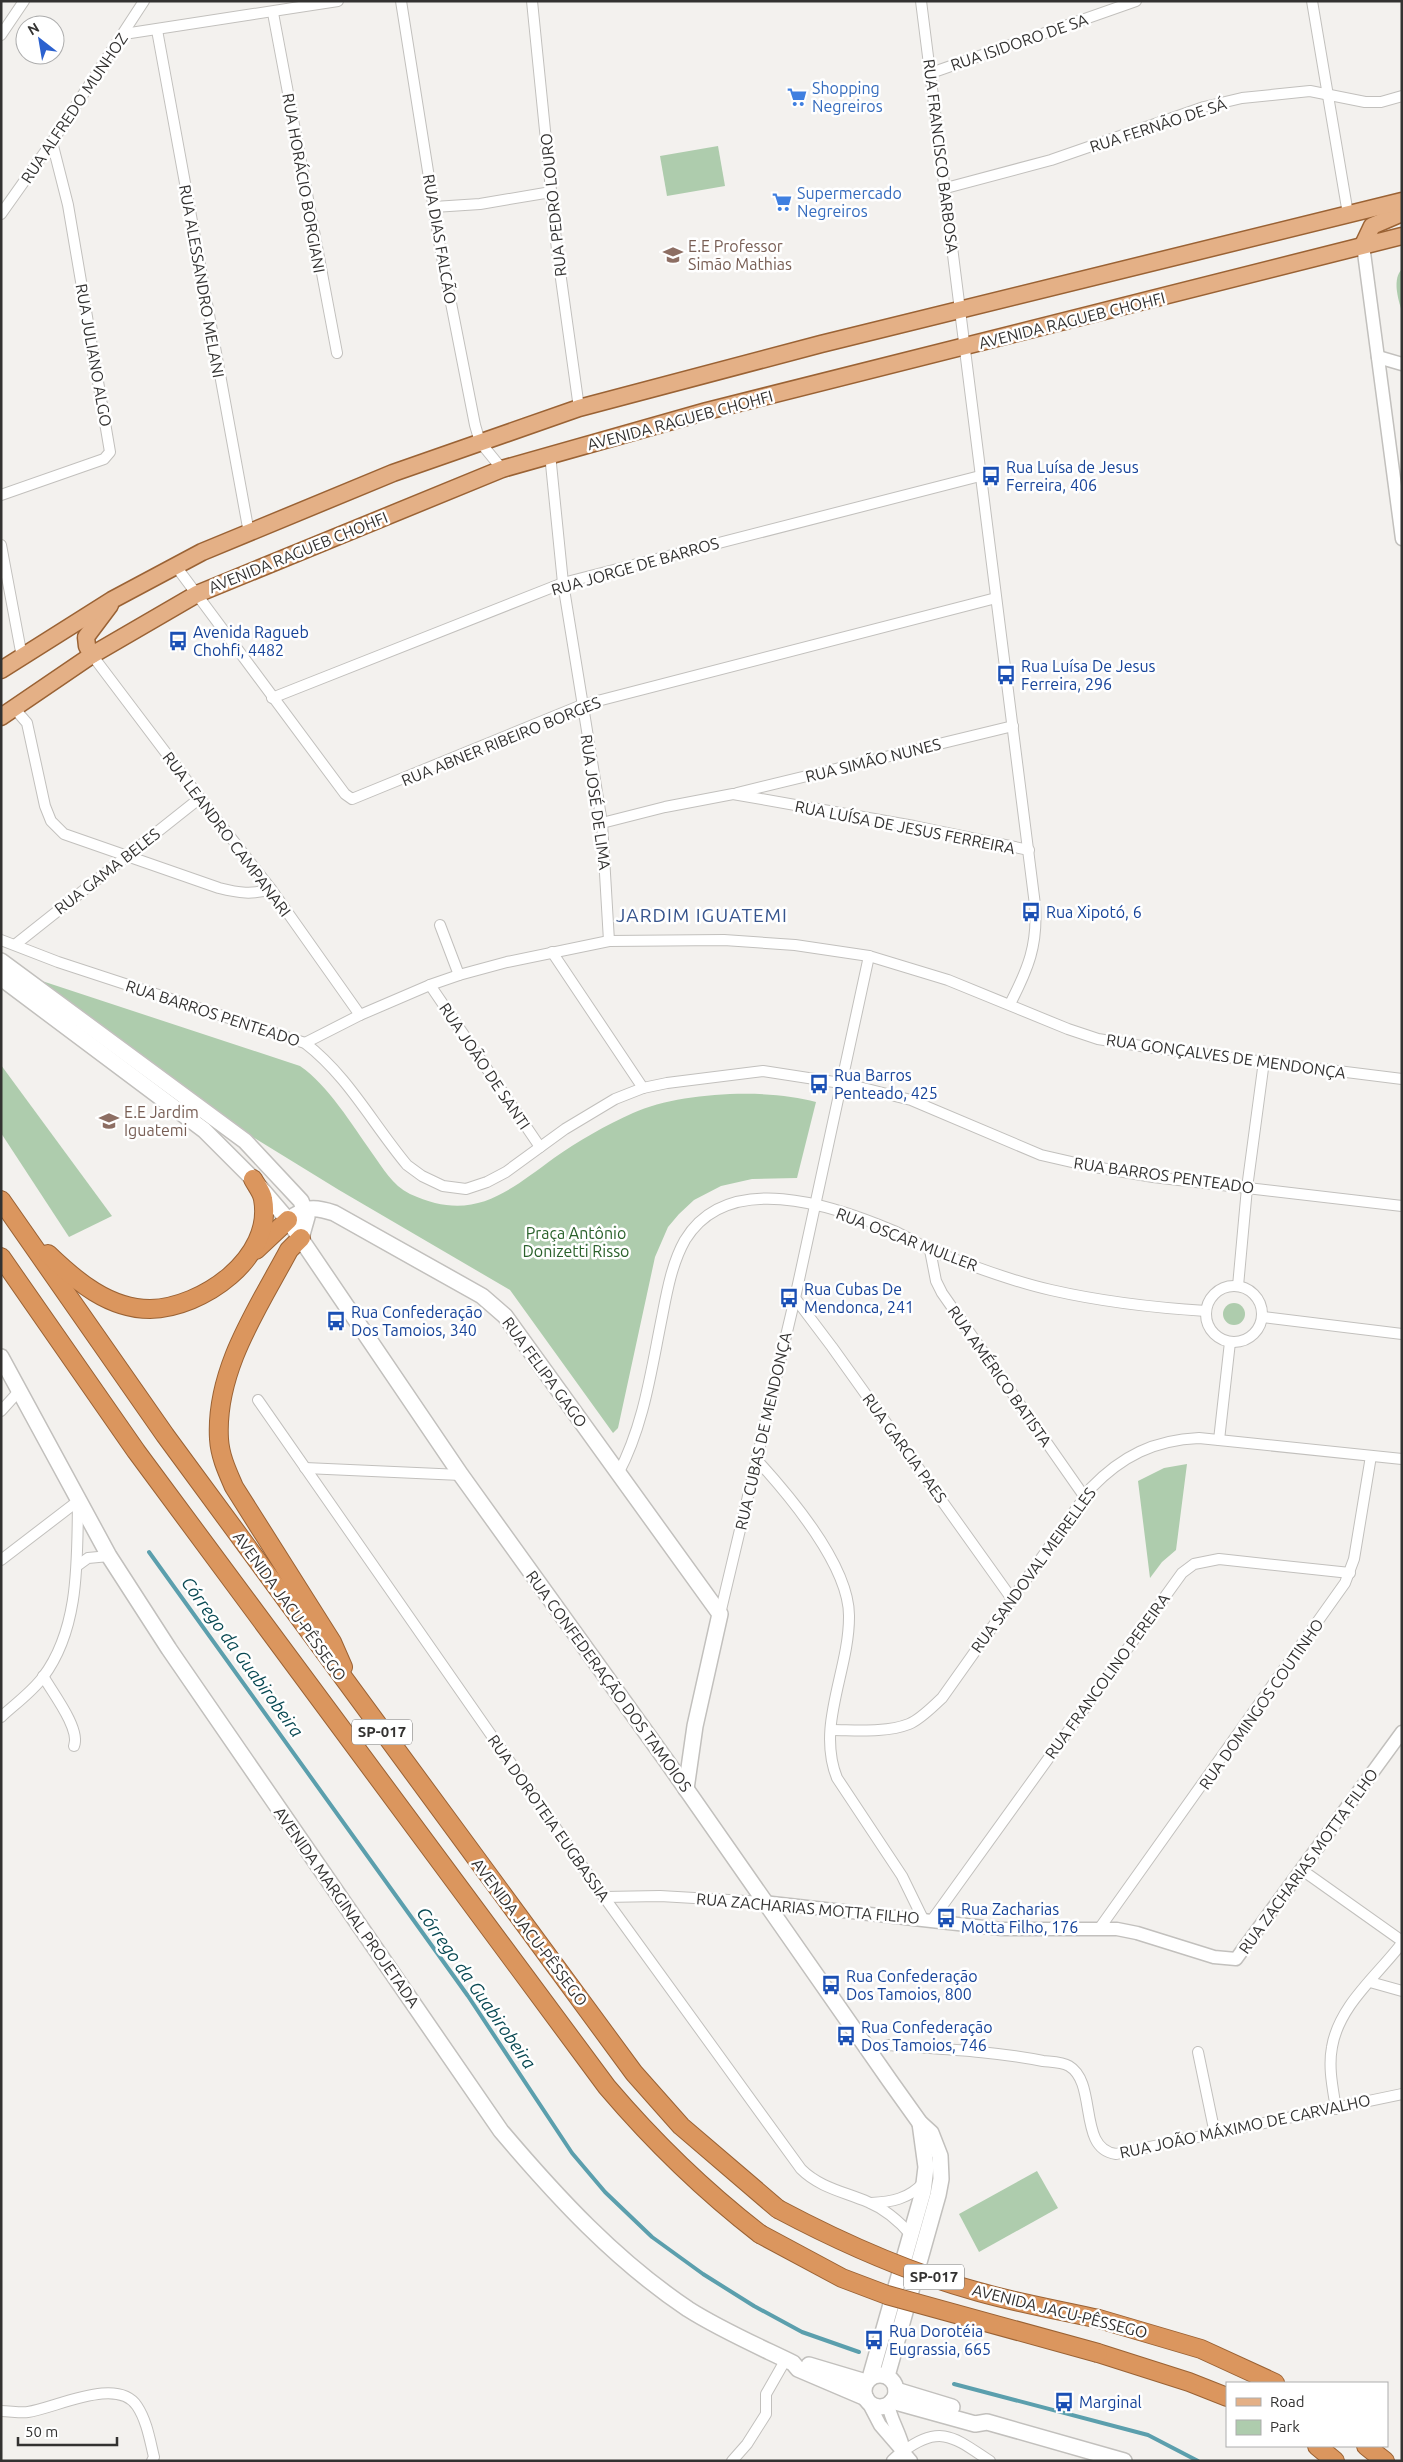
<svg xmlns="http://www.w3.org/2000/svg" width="1403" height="2462" viewBox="0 0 1403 2462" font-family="Ubuntu,sans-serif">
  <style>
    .green { fill: #aeccad }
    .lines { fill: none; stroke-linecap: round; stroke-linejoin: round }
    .stream { stroke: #5b9fad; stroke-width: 4 }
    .minor-casing { stroke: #c2c0bd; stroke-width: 12 }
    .tertiary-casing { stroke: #c2c0bd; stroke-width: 15 }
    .secondary-casing { stroke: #c2c0bd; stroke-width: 18 }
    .primary-casing { stroke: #9a6234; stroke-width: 19 }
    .trunk-casing { stroke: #9a6234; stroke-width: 20 }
    .minor { stroke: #fff; stroke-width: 10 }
    .tertiary { stroke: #fff; stroke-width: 12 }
    .secondary { stroke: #fff; stroke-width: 15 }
    .primary { stroke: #e4b086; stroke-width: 16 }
    .trunk { stroke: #db965e; stroke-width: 18 }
    .trunk-bridge-casing { stroke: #9a6234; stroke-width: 20; stroke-linecap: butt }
    .trunk-bridge { stroke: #db965e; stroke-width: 18 }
    .labels { text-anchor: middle; stroke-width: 5; stroke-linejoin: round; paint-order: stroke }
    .shield { fill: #fff; stroke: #70706f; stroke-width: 1 }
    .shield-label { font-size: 15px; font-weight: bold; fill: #333231 }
    .street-label { font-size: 16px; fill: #333231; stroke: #fff }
    .shop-label { font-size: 16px; fill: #366cbe; stroke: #fff; text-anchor: start }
    .education-label { font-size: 16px; fill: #785e54; stroke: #fff; text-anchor: start }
    .transit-label { font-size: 16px; fill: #164399; stroke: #fff; text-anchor: start }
    .park-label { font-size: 16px; fill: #2a612b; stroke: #fff }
    .water-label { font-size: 18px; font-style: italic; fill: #094953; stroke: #fff }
    .quarter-label { font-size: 19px; letter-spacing: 1px; fill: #36548d; stroke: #fff }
  </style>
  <rect width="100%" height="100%" fill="#f3f1ee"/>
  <g class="green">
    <path d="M 718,146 L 725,186 L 667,196 L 660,156 Z"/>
    <path d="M 1402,269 L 1402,312 C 1398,299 1392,279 1402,269 Z"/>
    <path d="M 42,981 L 300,1066 C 328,1085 352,1125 372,1153 C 383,1168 392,1185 410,1194 C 473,1223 506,1193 554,1158 C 578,1141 606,1125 633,1113 C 680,1092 767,1088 816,1102 L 797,1178 L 752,1179 L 721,1186 L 694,1200 L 679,1214 L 668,1227 L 655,1257 L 618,1428 L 613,1433 L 510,1290 L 339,1190 L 230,1123 Z"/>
    <path d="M 1,1065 L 112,1216 L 69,1237 L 1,1133 Z"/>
    <circle cx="1234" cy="1314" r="11"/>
    <path d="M 1187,1464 L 1176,1550 L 1162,1562 L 1150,1578 L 1138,1481 L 1164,1468 Z"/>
    <path d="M 1037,2171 L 1058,2208 L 979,2252 L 959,2214 Z"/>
  </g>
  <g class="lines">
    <g class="stream">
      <path d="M 149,1552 L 468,1996 L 572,2153 L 605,2192 L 652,2237 L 703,2274 L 754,2306 L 802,2332 L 859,2352"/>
      <path d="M 954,2384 L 1148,2435 L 1198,2461"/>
    </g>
    <defs>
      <g id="minor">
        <path d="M 401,1 L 440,247 L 475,425 L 480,442 L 502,469"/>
        <path d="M 532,1 L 557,250 L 579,408"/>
        <path d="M 921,1 L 1035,905 C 1038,945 1028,969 1010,1004"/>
        <path d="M 1312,1 L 1348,214"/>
        <path d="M 273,13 L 337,353"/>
        <path d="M 157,30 L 249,533"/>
        <path d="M 124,34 L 338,1"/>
        <path d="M 1,35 L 24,1"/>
        <path d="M 931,73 L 1136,1"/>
        <path d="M 946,188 L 1051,160 L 1204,107 L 1242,98 L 1310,91 L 1365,102 L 1381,102 L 1402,96"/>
        <path d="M 434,207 L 480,204 L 551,192"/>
        <path d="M 1,214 L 52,142 L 144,1"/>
        <path d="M 550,454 L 563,583 L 602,823 L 609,941"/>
        <path d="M 1,495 L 104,459 L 110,452 L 68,205 L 52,142"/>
        <path d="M 1,545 L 22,657"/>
        <path d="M 175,565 L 345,794 L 352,799 L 582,705 L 996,598"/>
        <path d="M 92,655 L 200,798 L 271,889 L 360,1015"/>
        <path d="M 272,698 L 563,583 L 980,476"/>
        <path d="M 14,708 L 27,723 L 45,806 L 51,821 L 64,834 L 219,888 C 239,893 252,895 271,889"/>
        <path d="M 737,793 L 1013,726"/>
        <path d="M 602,823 L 665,807 L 733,794 L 914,826 L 1029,850"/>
        <path d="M 440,925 L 459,975"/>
        <path d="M 1,940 L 58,962 L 305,1043 C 348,1076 372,1123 407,1165 L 422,1176 L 443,1186 L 466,1189 L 487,1182 L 506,1172 L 565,1129 L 615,1099 L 643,1088 L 667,1083 L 763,1071 L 847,1084 L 911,1100 L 1041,1155 L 1089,1166 L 1153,1177 L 1402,1206"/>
        <path d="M 16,944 L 200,798"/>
        <path d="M 552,952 L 643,1088"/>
        <path d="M 430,985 L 540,1147"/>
        <path d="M 305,1043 L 360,1015 L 430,985 L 459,975 L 507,962 L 609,941 L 724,940 L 795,945 L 869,956 L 948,980 L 1068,1029 L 1098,1039 L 1147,1047 L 1402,1079"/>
        <path d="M 930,1250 L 936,1281 L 942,1293 L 1084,1496"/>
        <circle cx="1234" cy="1314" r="28"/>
        <path d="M 1238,1286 L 1247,1188 L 1264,1061"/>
        <path d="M 795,1298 L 832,1347 L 1012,1599"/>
        <path d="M 1263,1317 L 1402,1334"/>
        <path d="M 258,1400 L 604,1897 L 801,2169 C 820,2188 845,2192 868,2202 C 885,2209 900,2222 912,2236"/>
        <path d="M 1,1411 L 20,1390"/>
        <path d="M 1219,1440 L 1230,1342"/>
        <path d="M 756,1459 C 789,1495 850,1567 849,1617 C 849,1671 816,1726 837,1778 L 902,1876 L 923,1919"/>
        <path d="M 305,1468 L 461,1475"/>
        <path d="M 618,1474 C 644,1425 651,1371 662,1317 C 667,1291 672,1263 685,1240 C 728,1169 833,1205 894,1231 C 907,1237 920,1245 933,1251 C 969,1265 1014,1282 1051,1290 C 1099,1301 1158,1308 1206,1311"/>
        <path d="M 1,1560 L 78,1501"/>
        <path d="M 77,1566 L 88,1558 L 109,1556"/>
        <path d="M 720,1614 L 795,1298 L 869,956"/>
        <path d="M 43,1676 C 52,1692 81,1729 74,1746"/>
        <path d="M 1,1717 C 15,1704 32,1692 43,1677 C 80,1628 77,1559 78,1502"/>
        <path d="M 832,1730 C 855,1730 886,1733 909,1724 C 921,1719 932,1707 942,1698 L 1091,1488 C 1122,1456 1154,1440 1199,1438 L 1402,1459"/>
        <path d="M 1302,1870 L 1402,1941"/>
        <path d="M 604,1897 L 660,1896 L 763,1902"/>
        <path d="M 932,1920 L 1182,1573 L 1194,1564 L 1219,1559 L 1350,1573"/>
        <path d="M 1099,1929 L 1345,1583 L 1354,1559 L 1371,1456"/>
        <path d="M 1370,1982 L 1402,1991"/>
        <path d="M 868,2051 L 888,2045 C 940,2049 993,2051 1043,2061 C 1051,2062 1062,2062 1069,2066 C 1098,2083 1077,2149 1116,2154 L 1402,2094"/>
        <path d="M 1198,2052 L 1215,2134"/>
        <path d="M 1336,2109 C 1333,2089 1328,2068 1332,2047 C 1339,2005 1378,1975 1402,1943"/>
        <path d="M 871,2203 C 891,2202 909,2199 923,2183"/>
        <path d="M 1,2411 C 10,2411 20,2413 28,2412 C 56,2408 117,2376 137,2406 C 147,2421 150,2441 154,2457 L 152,2461"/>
        <path d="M 904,2451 C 941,2423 956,2439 990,2461"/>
        <path d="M 732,2461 L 747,2444 L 766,2414 L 766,2394 L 786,2359"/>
      </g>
      <g id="tertiary">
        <path d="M 1363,245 L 1402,539"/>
        <path d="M 1378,357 L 1402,364"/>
        <path d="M 763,1902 L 1002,1929 L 1117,1929 L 1137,1933 L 1214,1957 L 1236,1959 L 1402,1732"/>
        <path d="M 868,2402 L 880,2425 L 911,2461"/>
        <path d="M 888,2404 C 891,2421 901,2434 904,2451"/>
        <path d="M 893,2461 L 904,2451"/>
      </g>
      <g id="secondary">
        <path d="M 1,961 L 245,1141 L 301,1201 L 307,1217 L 301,1238"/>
        <path d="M 1,978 L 204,1130 L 253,1179 L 288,1220 L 461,1475 L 668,1763 L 890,2081 L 920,2123 L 931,2133 L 940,2156 L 941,2179 L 938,2195 L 887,2376"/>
        <path d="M 288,1220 C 306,1207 313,1206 334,1213 L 482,1296 L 505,1316 L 720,1614 L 695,1726 L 686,1789"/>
        <path d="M 1,1357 L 109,1556 L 169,1649 L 501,2131 C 557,2197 615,2260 688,2309 C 721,2330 758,2346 793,2363 L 798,2369 L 866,2398"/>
        <path d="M 809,2365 L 866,2382"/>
        <circle cx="880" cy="2391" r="16"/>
        <path d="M 870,2378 L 923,2192 L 926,2167 L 920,2123"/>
        <path d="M 896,2390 L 952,2407"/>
        <path d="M 892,2401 L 975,2424 L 987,2422 L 1124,2461"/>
      </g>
      <g id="primary">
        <path d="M 1363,245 L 1372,226 L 1402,213"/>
        <path d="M 92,655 L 87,646 L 86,637 L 110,605"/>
        <path d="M 1,670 L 112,600 L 202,552 L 393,473 L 579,408 L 821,344 L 1402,201"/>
        <path d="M 1,717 L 92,655 L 197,594 L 502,469 L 707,411 L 1402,236"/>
      </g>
      <g id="trunk">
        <path d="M 1,1200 L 165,1435 L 634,2073 L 681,2126 L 778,2209"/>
        <path d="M 301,1238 L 289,1250 C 258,1308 215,1370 219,1439 C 220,1456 227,1471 234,1487 L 332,1642 L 343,1667"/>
        <path d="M 256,1250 L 288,1220"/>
        <path d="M 48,1254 C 76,1281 109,1309 150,1309 C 202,1308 274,1258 263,1199 C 262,1192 256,1185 253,1179"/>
        <path d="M 1,1257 L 136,1451 L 607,2087 C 653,2141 703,2190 760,2234"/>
        <path d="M 1099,2319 L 1201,2349 L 1275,2383"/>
        <path d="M 1098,2353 L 1189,2382 L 1227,2397"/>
        <path d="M 1317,2446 L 1335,2461"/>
        <path d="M 1366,2446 L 1385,2461"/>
      </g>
    </defs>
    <use href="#minor" class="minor-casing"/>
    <use href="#tertiary" class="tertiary-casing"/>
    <use href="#secondary" class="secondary-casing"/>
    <use href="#primary" class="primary-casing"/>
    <use href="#trunk" class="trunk-casing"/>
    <use href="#minor" class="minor"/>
    <use href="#tertiary" class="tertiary"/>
    <use href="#secondary" class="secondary"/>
    <use href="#primary" class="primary"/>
    <use href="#trunk" class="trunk"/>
    <defs>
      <g id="trunk-bridge">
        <path d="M 778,2209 C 842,2243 909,2273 979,2292 C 1018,2303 1059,2310 1099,2319"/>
        <path d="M 760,2234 L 842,2278 L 887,2295 L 1098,2353"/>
      </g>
    </defs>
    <use href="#trunk-bridge" class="trunk-bridge-casing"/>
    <use href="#trunk-bridge" class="trunk-bridge"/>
  </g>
  <defs>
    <symbol id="supermarket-bare" viewBox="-9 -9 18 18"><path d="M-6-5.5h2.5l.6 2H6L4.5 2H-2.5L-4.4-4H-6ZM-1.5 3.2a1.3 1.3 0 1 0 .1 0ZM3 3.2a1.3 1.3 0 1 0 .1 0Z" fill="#3f7fe0" stroke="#fff" stroke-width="2.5" paint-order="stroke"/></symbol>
    <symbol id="school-bare" viewBox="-9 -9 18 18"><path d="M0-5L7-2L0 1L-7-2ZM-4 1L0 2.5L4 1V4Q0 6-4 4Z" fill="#8d6e63" stroke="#fff" stroke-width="2.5" paint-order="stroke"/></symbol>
    <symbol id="bus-bare" viewBox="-9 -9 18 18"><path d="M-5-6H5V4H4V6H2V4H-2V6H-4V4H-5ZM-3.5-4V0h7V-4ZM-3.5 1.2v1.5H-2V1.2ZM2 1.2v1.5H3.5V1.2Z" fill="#1a4fb4" stroke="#fff" stroke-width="2.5" paint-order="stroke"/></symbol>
  </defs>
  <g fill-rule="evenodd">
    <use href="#supermarket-bare" x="783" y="83" width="28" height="28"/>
    <use href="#supermarket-bare" x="768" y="188" width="28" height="28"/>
    <use href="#school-bare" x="659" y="241" width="28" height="28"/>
    <use href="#bus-bare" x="977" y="462" width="28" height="28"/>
    <use href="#bus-bare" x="164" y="627" width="28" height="28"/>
    <use href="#bus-bare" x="992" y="661" width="28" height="28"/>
    <use href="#bus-bare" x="1017" y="898" width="28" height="28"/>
    <use href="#bus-bare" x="805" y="1070" width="28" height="28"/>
    <use href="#school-bare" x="95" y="1107" width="28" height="28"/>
    <use href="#bus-bare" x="775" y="1284" width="28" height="28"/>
    <use href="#bus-bare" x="322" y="1307" width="28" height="28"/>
    <use href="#bus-bare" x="932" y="1904" width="28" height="28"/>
    <use href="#bus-bare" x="817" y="1971" width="28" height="28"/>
    <use href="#bus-bare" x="832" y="2022" width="28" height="28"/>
    <use href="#bus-bare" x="860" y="2326" width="28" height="28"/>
    <use href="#bus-bare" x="1050" y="2388" width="28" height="28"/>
  </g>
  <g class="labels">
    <g class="shield">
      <rect x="352" y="1719.5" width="60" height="25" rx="4"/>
      <rect x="904" y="2264.5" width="60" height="25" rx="4"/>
    </g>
    <g class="shield-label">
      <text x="382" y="1737">SP-017</text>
      <text x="934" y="2282">SP-017</text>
    </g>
    <g class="street-label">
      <text transform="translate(1019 42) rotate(-19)" y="6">RUA ISIDORO DE SA</text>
      <text transform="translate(74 108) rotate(-56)" y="6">RUA ALFREDO MUNHOZ</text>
      <text transform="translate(1158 125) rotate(-18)" y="6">RUA FERNÃO DE SÁ</text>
      <text transform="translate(941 156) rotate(83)" y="6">RUA FRANCISCO BARBOSA</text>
      <text transform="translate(304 183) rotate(80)" y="6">RUA HORÁCIO BORGIANI</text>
      <text transform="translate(553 205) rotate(-96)" y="6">RUA PEDRO LOURO</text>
      <text transform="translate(440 239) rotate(80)" y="6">RUA DIAS FALCÃO</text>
      <text transform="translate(202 281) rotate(80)" y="6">RUA ALESSANDRO MELANI</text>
      <text transform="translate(1072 320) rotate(-14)" y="6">AVENIDA RAGUEB CHOHFI</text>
      <text transform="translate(94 355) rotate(80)" y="6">RUA JULIANO ALGO</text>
      <text transform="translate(680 420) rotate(-15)" y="6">AVENIDA RAGUEB CHOHFI</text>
      <text transform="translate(298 552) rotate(-22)" y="6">AVENIDA RAGUEB CHOHFI</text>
      <text transform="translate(635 566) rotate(-16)" y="6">RUA JORGE DE BARROS</text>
      <text transform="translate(501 741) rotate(-22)" y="6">RUA ABNER RIBEIRO BORGES</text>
      <text transform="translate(873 760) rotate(-14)" y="6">RUA SIMÃO NUNES</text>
      <text transform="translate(596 802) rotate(82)" y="6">RUA JOSÉ DE LIMA</text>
      <text transform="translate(905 827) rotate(11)" y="6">RUA LUÍSA DE JESUS FERREIRA</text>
      <text transform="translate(227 834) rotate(53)" y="6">RUA LEANDRO CAMPANARI</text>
      <text transform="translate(107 871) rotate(-38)" y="6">RUA GAMA BELES</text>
      <text transform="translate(213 1013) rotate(18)" y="6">RUA BARROS PENTEADO</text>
      <text transform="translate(1226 1056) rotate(8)" y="6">RUA GONÇALVES DE MENDONÇA</text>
      <text transform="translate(485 1066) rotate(56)" y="6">RUA JOÃO DE SANTI</text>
      <text transform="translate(1164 1175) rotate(8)" y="6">RUA BARROS PENTEADO</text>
      <text transform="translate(907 1239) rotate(21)" y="6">RUA OSCAR MULLER</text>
      <text transform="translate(545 1372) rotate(54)" y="6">RUA FELIPA GAGO</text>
      <text transform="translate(1000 1376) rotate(55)" y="6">RUA AMÉRICO BATISTA</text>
      <text transform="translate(763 1431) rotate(-77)" y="6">RUA CUBAS DE MENDONÇA</text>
      <text transform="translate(905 1448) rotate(54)" y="6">RUA GARCIA PAES</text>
      <text transform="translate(1033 1570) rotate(-54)" y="6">RUA SANDOVAL MEIRELLES</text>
      <text transform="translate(290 1606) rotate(54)" y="6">AVENIDA JACU-PÊSSEGO</text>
      <text transform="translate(1107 1676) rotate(-54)" y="6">RUA FRANCOLINO PEREIRA</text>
      <text transform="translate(609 1681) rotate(54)" y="6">RUA CONFEDERAÇÃO DOS TAMOIOS</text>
      <text transform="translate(1261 1704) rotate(-55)" y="6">RUA DOMINGOS COUTINHO</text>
      <text transform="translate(549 1818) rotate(55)" y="6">RUA DOROTEIA EUGBASSIA</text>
      <text transform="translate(1308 1861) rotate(-54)" y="6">RUA ZACHARIAS MOTTA FILHO</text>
      <text transform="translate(347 1907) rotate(55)" y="6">AVENIDA MARGINAL PROJETADA</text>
      <text transform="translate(808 1908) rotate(5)" y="6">RUA ZACHARIAS MOTTA FILHO</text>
      <text transform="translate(530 1932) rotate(53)" y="6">AVENIDA JACU-PÊSSEGO</text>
      <text transform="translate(1245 2126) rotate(-12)" y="6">RUA JOÃO MÁXIMO DE CARVALHO</text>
      <text transform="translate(1060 2311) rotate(14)" y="6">AVENIDA JACU-PÊSSEGO</text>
    </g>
    <g class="shop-label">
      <text x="812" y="94">Shopping<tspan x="812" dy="18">Negreiros</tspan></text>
      <text x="797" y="199">Supermercado<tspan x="797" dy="18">Negreiros</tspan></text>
    </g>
    <g class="education-label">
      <text x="688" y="252">E.E Professor<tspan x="688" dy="18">Simão Mathias</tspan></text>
      <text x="124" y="1118">E.E Jardim<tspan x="124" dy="18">Iguatemi</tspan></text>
    </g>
    <g class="transit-label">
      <text x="1006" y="473">Rua Luísa de Jesus<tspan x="1006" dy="18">Ferreira, 406</tspan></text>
      <text x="193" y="638">Avenida Ragueb<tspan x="193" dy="18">Chohfi, 4482</tspan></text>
      <text x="1021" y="672">Rua Luísa De Jesus<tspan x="1021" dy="18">Ferreira, 296</tspan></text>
      <text x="1046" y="918">Rua Xipotó, 6</text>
      <text x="834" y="1081">Rua Barros<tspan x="834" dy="18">Penteado, 425</tspan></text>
      <text x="804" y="1295">Rua Cubas De<tspan x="804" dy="18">Mendonca, 241</tspan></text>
      <text x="351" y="1318">Rua Confederação<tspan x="351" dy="18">Dos Tamoios, 340</tspan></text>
      <text x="961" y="1915">Rua Zacharias<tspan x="961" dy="18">Motta Filho, 176</tspan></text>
      <text x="846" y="1982">Rua Confederação<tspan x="846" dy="18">Dos Tamoios, 800</tspan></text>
      <text x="861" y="2033">Rua Confederação<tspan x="861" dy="18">Dos Tamoios, 746</tspan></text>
      <text x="889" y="2337">Rua Dorotéia<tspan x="889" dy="18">Eugrassia, 665</tspan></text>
      <text x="1079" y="2408">Marginal</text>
    </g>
    <g class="park-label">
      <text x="576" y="1239">Praça Antônio<tspan x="576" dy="18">Donizetti Risso</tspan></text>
    </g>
    <g class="water-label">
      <text transform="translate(242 1657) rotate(54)" y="6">Córrego da Guabirobeira</text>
      <text transform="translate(476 1988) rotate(55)" y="6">Córrego da Guabirobeira</text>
    </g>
    <g class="quarter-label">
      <text x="702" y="922">JARDIM IGUATEMI</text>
    </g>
  </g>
  <rect width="1403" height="2462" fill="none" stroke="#333231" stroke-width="5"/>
  <rect x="1226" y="2382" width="162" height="65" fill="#ffffff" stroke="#adadad"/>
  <rect x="1236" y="2398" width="25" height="8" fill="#e4b086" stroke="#adadad"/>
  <text x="1270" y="2407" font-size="15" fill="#333231">Road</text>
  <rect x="1236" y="2420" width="25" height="15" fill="#aeccad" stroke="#adadad"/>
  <text x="1270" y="2432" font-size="15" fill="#333231">Park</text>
  <g transform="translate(40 40) rotate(329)"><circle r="24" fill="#ffffff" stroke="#adadad"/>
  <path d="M0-4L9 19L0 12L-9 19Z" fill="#2b61cf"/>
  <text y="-8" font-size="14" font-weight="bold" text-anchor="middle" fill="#333231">N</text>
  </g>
  <path d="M18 2437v8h99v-8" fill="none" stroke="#333231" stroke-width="2.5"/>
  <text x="25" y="2437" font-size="15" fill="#333231" stroke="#ffffff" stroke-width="4" paint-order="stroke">50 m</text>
</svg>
